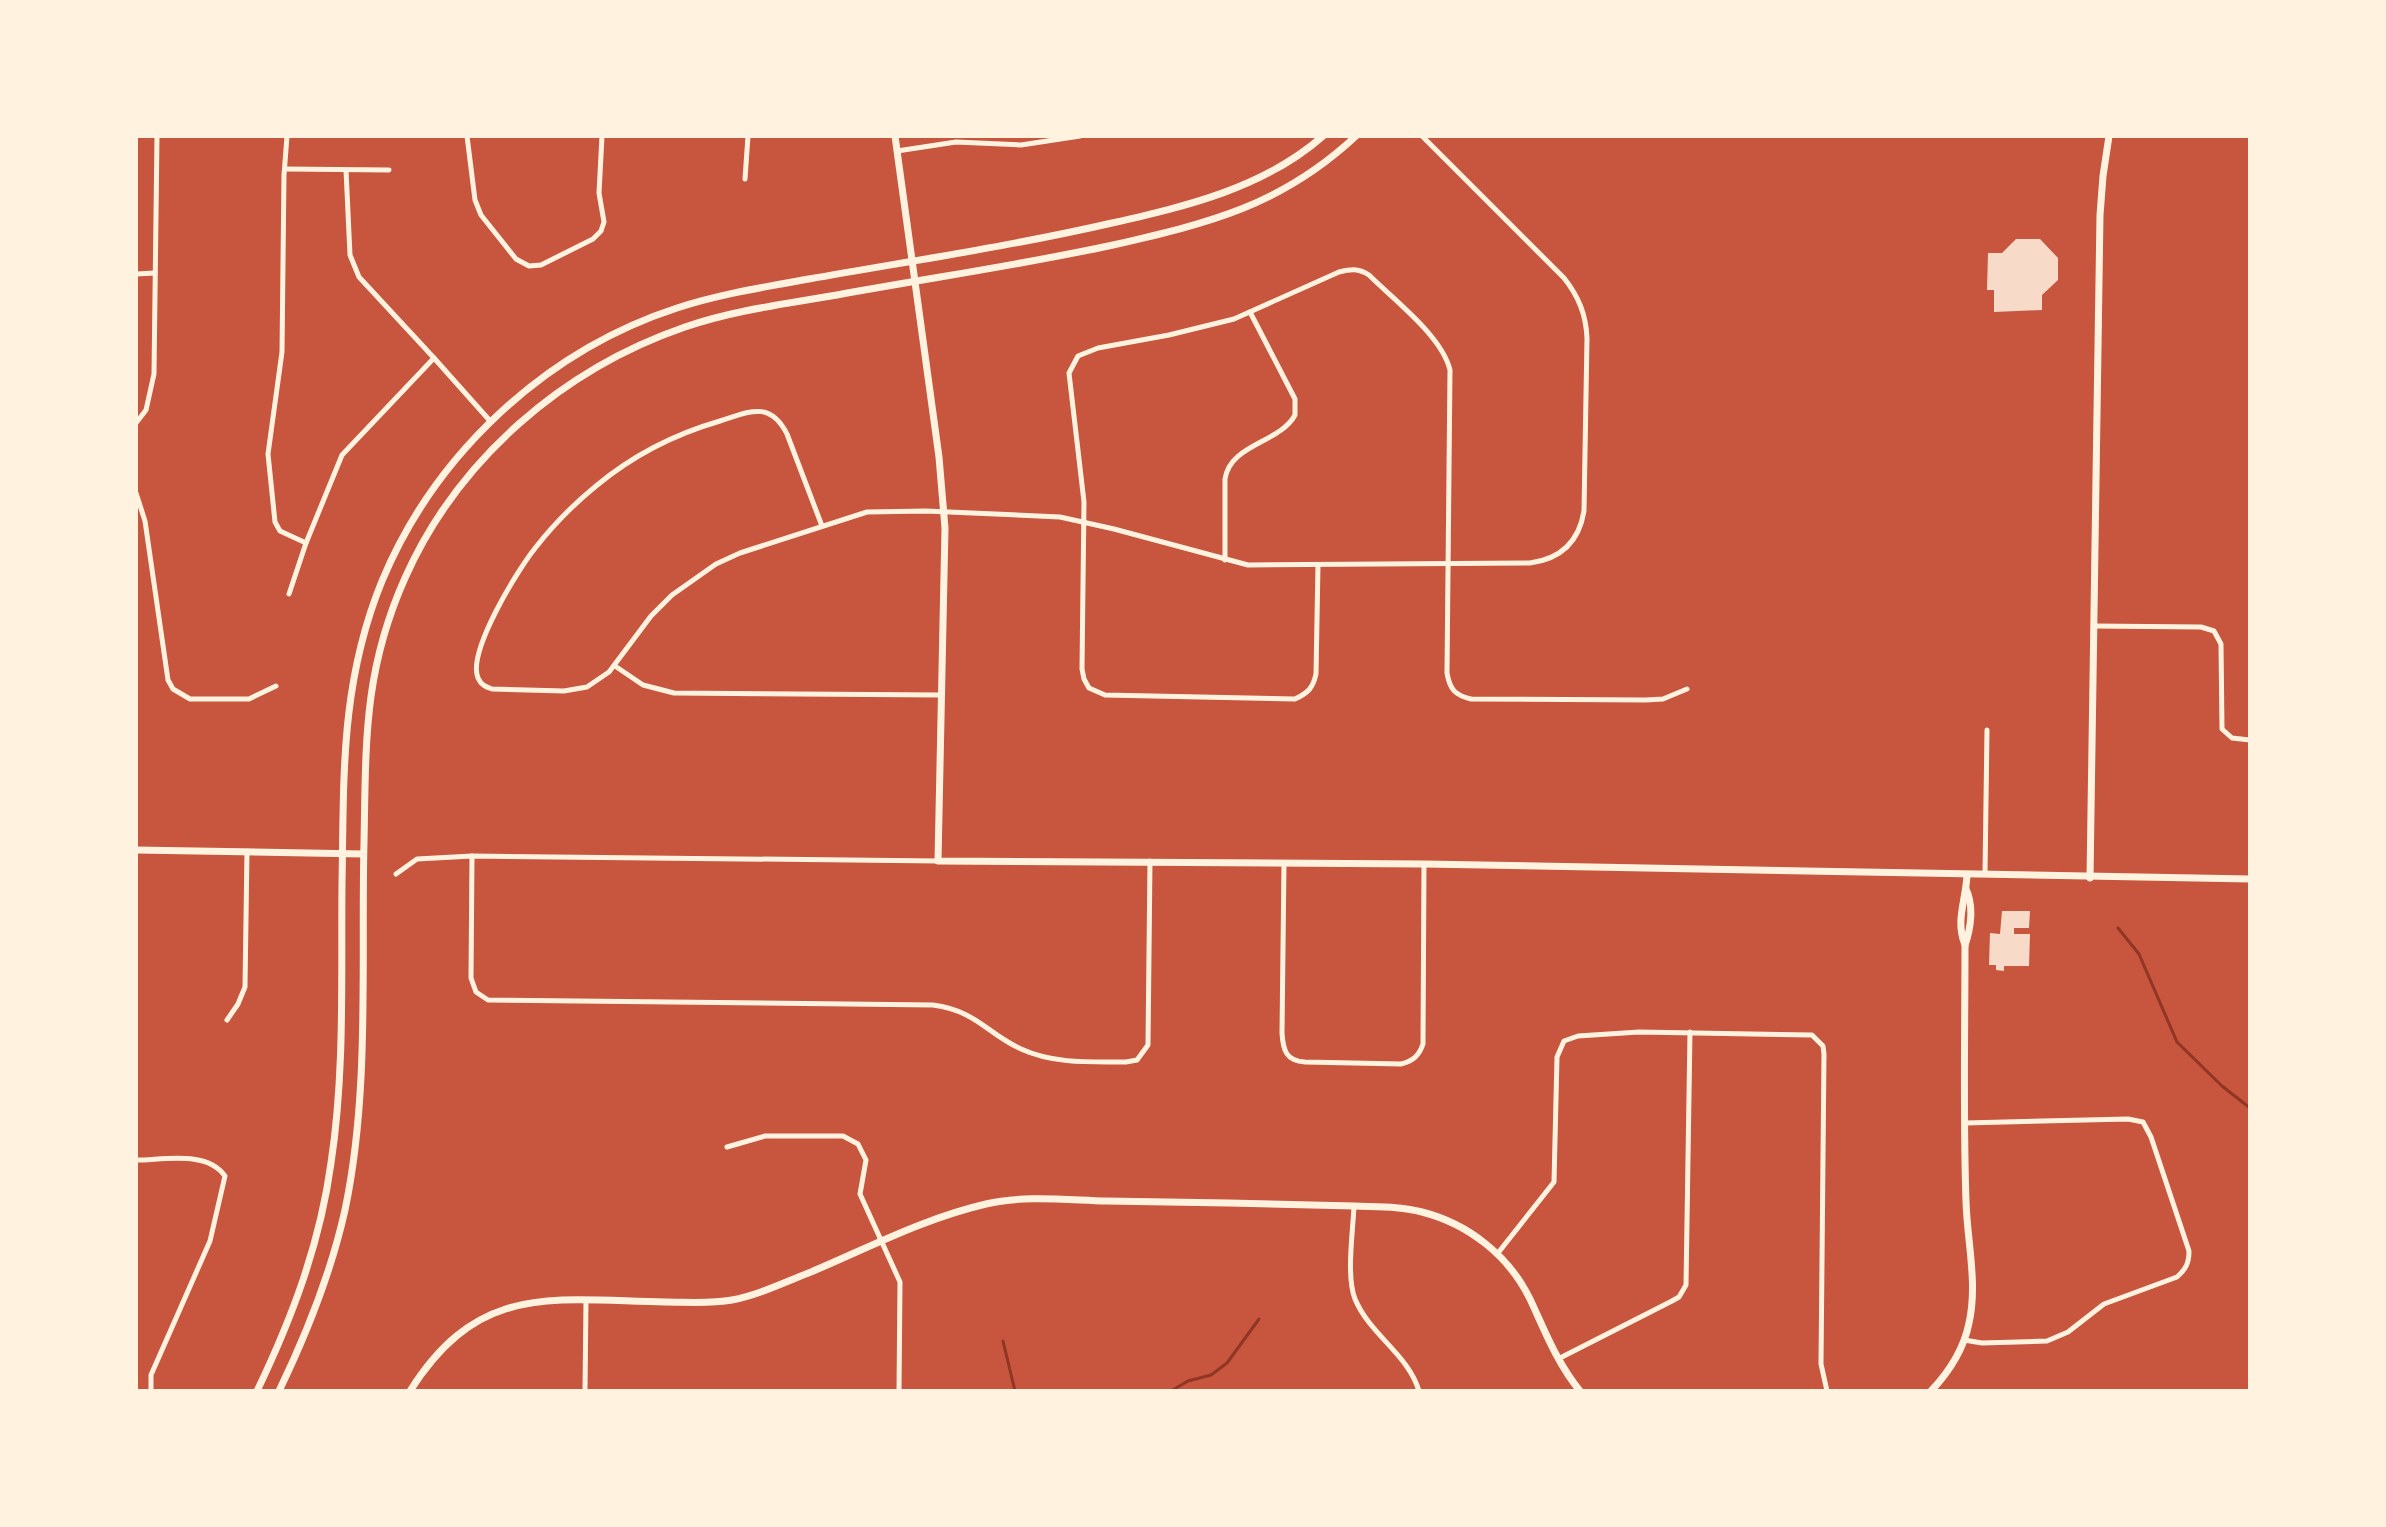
<svg xmlns="http://www.w3.org/2000/svg" width="2386" height="1527" viewBox="0 0 2386 1527" font-family="Raleway,sans-serif">
  <style>
    .lines { fill: none; stroke-linecap: round; stroke-linejoin: round }
    .stream { stroke: #8f3625; stroke-width: 3 }
    .building { fill: #f7dbc8 }
    .minor { stroke: #fff3e0; stroke-width: 5 }
    .tertiary { stroke: #fff3e0; stroke-width: 7 }
    .secondary { stroke: #fff3e0; stroke-width: 7 }
  </style>
  <rect width="100%" height="100%" fill="#c8553d"/>
  <g class="lines">
    <g class="stream">
      <path d="M 2118,928 L 2139,954 L 2177,1042 L 2222,1086 L 2250,1108"/>
      <path d="M 1003,1341 L 1015,1391"/>
      <path d="M 1171,1391 L 1188,1381 L 1211,1375 L 1227,1363 L 1259,1319"/>
    </g>
  </g>
  <g class="building">
    <path d="M 2016,239 L 2040,239 L 2058,258 L 2058,280 L 2042,295 L 2042,310 L 1994,312 L 1994,290 L 1987,290 L 1988,253 L 2002,253 Z"/>
    <path d="M 2002,911 L 2030,911 L 2029,928 L 2014,928 L 2014,934 L 2030,934 L 2029,966 L 2004,966 L 2004,971 L 1996,970 L 1996,965 L 1989,965 L 1990,933 L 2000,934 Z"/>
  </g>
  <g class="lines">
    <g class="minor">
      <path d="M 287,136 L 284,175 L 282,352 L 268,454 L 275,522 L 280,531 L 306,543"/>
      <path d="M 467,136 L 475,200 L 481,215 L 516,259 L 529,266 L 541,265 L 593,239 L 601,231 L 604,222 L 599,193 L 602,136"/>
      <path d="M 897,151 L 956,142 L 1021,145 L 1080,136"/>
      <path d="M 285,169 L 389,170"/>
      <path d="M 745,179 L 748,136"/>
      <path d="M 136,274 L 155,273"/>
      <path d="M 434,358 L 491,422"/>
      <path d="M 136,423 L 146,410 L 154,374 L 157,136"/>
      <path d="M 136,493 L 145,521 L 168,680 L 173,689 L 190,699 L 249,699 L 276,686"/>
      <path d="M 822,526 L 787,434 C 770,400 749,412 720,421 C 675,434 632,456 596,486 C 574,504 554,524 536,547 C 518,569 467,652 478,678 C 481,685 486,687 492,689 L 564,691 L 587,687 L 609,672 L 651,616 L 672,595 L 716,564 L 740,553 L 867,512 L 926,511 L 1060,517 L 1114,529 L 1248,565 L 1530,563 C 1560,559 1579,542 1584,511 L 1587,338 C 1586,315 1579,297 1564,278 L 1422,136"/>
      <path d="M 1225,560 L 1225,479 C 1230,444 1280,443 1295,415 L 1295,399 L 1250,312"/>
      <path d="M 1318,565 L 1316,674 C 1313,688 1308,693 1295,699 L 1105,695 L 1089,688 L 1084,679 L 1082,669 L 1084,502 L 1069,373 L 1078,356 L 1098,348 L 1169,335 L 1234,319 L 1339,272 C 1351,269 1358,268 1369,275 C 1394,300 1442,336 1450,370 L 1447,673 C 1450,690 1455,695 1471,699 L 1646,700 L 1663,699 L 1687,689"/>
      <path d="M 289,594 L 306,543 L 342,455 L 434,358 L 359,277 L 350,255 L 346,170"/>
      <path d="M 2094,626 L 2201,627 L 2214,631 L 2221,644 L 2222,729 L 2232,738 L 2250,740"/>
      <path d="M 615,666 L 643,685 L 674,693 L 941,695"/>
      <path d="M 472,856 L 471,978 L 476,992 L 488,1000 L 933,1005 C 977,1011 986,1033 1021,1049 C 1054,1064 1090,1062 1126,1062 L 1137,1060 L 1148,1045 L 1150,861"/>
      <path d="M 1284,864 L 1282,1033 C 1283,1050 1286,1061 1305,1062 L 1401,1064 C 1413,1061 1419,1056 1423,1044 L 1424,864"/>
      <path d="M 396,874 L 417,859 L 472,856 L 938,861"/>
      <path d="M 1985,874 L 1987,730"/>
      <path d="M 227,1020 L 238,1004 L 245,987 L 247,851"/>
      <path d="M 727,1147 L 765,1136 L 843,1136 L 858,1144 L 866,1160 L 860,1194 L 900,1282 L 899,1391"/>
      <path d="M 136,1160 C 163,1160 207,1150 225,1176 L 210,1241 L 151,1375 L 151,1391"/>
      <path d="M 1354,1206 C 1353,1231 1346,1276 1355,1299 C 1370,1335 1408,1354 1419,1391"/>
      <path d="M 1498,1253 L 1554,1182 L 1557,1057 L 1564,1041 L 1578,1036 L 1639,1032 L 1812,1035 L 1823,1046 L 1824,1054 L 1821,1364 L 1827,1391"/>
      <path d="M 1964,1340 L 1982,1343 L 2047,1341 L 2068,1332 L 2104,1304 L 2177,1277 C 2186,1269 2189,1263 2189,1251 L 2151,1137 L 2143,1122 L 2128,1119 L 1965,1123"/>
      <path d="M 1558,1359 L 1672,1301 L 1679,1297 L 1686,1285 L 1690,1032"/>
      <path d="M 585,1391 L 586,1300"/>
    </g>
    <g class="tertiary">
      <path d="M 895,136 L 939,457 L 945,528 L 938,861 L 1424,864 L 2250,879"/>
      <path d="M 136,850 L 363,854"/>
      <path d="M 2090,878 L 2100,215 L 2103,176 L 2109,136"/>
      <path d="M 1965,945 C 1955,921 1966,900 1967,875"/>
      <path d="M 410,1391 C 479,1282 552,1300 665,1302 C 687,1302 710,1304 732,1300 C 759,1295 785,1282 811,1272 C 868,1248 925,1218 986,1204 C 1024,1195 1067,1200 1106,1201 C 1189,1202 1271,1204 1354,1206 C 1377,1207 1400,1206 1422,1212 C 1469,1224 1509,1256 1530,1299 C 1545,1331 1557,1363 1580,1391"/>
      <path d="M 1931,1391 C 1949,1372 1964,1348 1969,1323 C 1978,1283 1967,1241 1966,1201 C 1963,1116 1965,1031 1965,945 C 1971,928 1974,906 1966,889"/>
    </g>
    <g class="secondary">
      <path d="M 257,1391 C 292,1318 320,1244 331,1163 C 345,1071 341,977 342,884 C 344,776 340,684 382,581 C 435,454 545,351 677,308 C 720,294 765,287 809,279 C 910,261 1012,246 1112,223 C 1187,206 1264,188 1323,136"/>
      <path d="M 279,1391 C 307,1333 331,1273 345,1210 C 370,1091 361,963 364,843 C 366,744 363,672 405,578 C 458,459 563,369 685,327 C 734,310 786,304 837,295 C 929,278 1021,265 1113,245 C 1209,223 1281,206 1356,136"/>
    </g>
  </g>
  <rect width="2386" height="1527" fill="none" stroke="#fff3e0" stroke-width="276"/>
</svg>
